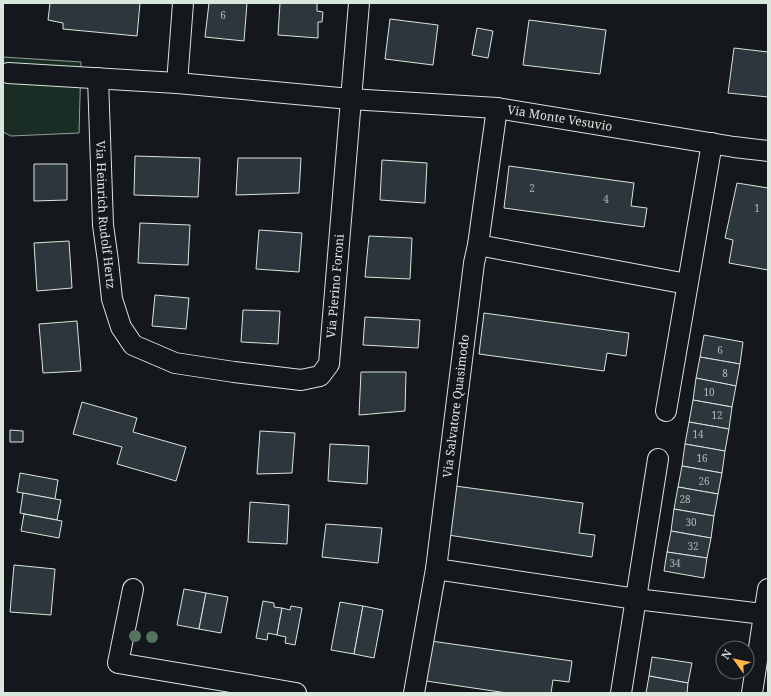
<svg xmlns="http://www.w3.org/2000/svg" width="771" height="696" viewBox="0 0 771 696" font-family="'Noto Serif',serif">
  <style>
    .green { fill: #1a2d24; stroke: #939e99 }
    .building { fill: #2c363c; stroke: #d8e6dc }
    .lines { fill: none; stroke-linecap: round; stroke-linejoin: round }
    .street-casing { stroke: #d8e6dc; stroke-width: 22 }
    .street { stroke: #14181c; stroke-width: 20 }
    .tree { fill: #55745f }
    .labels { text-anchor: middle; stroke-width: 3; stroke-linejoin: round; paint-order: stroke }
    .number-label { font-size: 10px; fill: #adbab4 }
    .street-label { font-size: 12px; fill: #d8e6dc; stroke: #14181c }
  </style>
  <rect width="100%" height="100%" fill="#14181c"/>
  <path class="green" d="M 3,57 L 81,62 L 79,133 L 11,136 L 3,132 Z"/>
  <g class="building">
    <path d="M 50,3 L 140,3 L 137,36 L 63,29 L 63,23 L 48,20 Z"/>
    <path d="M 209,3 L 247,3 L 244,41 L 205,37 Z"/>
    <path d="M 280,3 L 317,3 L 317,11 L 323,12 L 322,22 L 318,22 L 318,38 L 278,35 Z"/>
    <path d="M 390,19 L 438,25 L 433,65 L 385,59 Z"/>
    <path d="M 529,20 L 606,30 L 600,74 L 523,65 Z"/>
    <path d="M 477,28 L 493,31 L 488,58 L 472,55 Z"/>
    <path d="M 734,48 L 768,52 L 768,97 L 728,93 Z"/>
    <path d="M 135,156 L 200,158 L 198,197 L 134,195 Z"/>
    <path d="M 238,158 L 301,158 L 299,193 L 236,195 Z"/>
    <path d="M 382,160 L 427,163 L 425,203 L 380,200 Z"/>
    <path d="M 34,164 L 67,164 L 67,200 L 34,201 Z"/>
    <path d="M 509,166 L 634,183 L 631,206 L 647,208 L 644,227 L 504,208 Z"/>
    <path d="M 737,183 L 768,188 L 768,270 L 729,263 L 733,240 L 725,238 Z"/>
    <path d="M 140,223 L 190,225 L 188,265 L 138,263 Z"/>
    <path d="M 259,230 L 302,233 L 299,272 L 256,269 Z"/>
    <path d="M 369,236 L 412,238 L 410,279 L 365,277 Z"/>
    <path d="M 69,241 L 72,288 L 37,291 L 34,243 Z"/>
    <path d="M 155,295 L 189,298 L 186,329 L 152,326 Z"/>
    <path d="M 243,310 L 280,311 L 278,344 L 241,342 Z"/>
    <path d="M 484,313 L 629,333 L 626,356 L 607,353 L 604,371 L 479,354 Z"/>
    <path d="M 365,317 L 420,320 L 418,348 L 363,345 Z"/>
    <path d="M 77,321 L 81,371 L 43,373 L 39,324 Z"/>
    <path d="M 704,335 L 743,342 L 740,364 L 700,357 Z"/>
    <path d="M 700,357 L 740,364 L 736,386 L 696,378 Z"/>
    <path d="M 361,372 L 406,372 L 405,411 L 359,415 Z"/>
    <path d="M 696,378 L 736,386 L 732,407 L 693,400 Z"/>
    <path d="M 693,400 L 732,407 L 729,429 L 689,422 Z"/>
    <path d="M 82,402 L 137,418 L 133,432 L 186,447 L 176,481 L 117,464 L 122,447 L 73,434 Z"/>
    <path d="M 689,422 L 729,429 L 725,451 L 685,444 Z"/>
    <path d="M 10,430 L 23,431 L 23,442 L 10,442 Z"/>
    <path d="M 260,431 L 295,433 L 292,473 L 257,474 Z"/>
    <path d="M 330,444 L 369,446 L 367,484 L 328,481 Z"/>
    <path d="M 685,444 L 725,451 L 722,473 L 682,466 Z"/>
    <path d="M 682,466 L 722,473 L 718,494 L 678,487 Z"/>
    <path d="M 20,473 L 58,480 L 55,499 L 17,492 Z"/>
    <path d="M 455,486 L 583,503 L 579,533 L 595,535 L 592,557 L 448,535 Z"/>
    <path d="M 678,487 L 718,494 L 714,516 L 674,509 Z"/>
    <path d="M 23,493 L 61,500 L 57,520 L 20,513 Z"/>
    <path d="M 250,502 L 289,505 L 287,544 L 248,542 Z"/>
    <path d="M 674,509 L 714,516 L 711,538 L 671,531 Z"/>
    <path d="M 24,514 L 62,521 L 59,538 L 21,531 Z"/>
    <path d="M 326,524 L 382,528 L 378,563 L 322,557 Z"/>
    <path d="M 671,531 L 711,538 L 707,558 L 667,552 Z"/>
    <path d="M 667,552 L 707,558 L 704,578 L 664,571 Z"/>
    <path d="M 14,565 L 55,569 L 51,615 L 10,612 Z"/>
    <path d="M 184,589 L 206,593 L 199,629 L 177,625 Z"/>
    <path d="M 206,593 L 228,597 L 221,633 L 199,629 Z"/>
    <path d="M 263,601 L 274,603 L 274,607 L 282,608 L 277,635 L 268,633 L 267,640 L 256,638 Z"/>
    <path d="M 340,602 L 363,606 L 354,654 L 331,650 Z"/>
    <path d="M 291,606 L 302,608 L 295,645 L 285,643 L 286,637 L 277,635 L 282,608 L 290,610 Z"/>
    <path d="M 363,606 L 383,610 L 374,658 L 354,654 Z"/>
    <path d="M 431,641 L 572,661 L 569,682 L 553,680 L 551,693 L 507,693 L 426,681 Z"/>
    <path d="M 652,657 L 692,663 L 688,683 L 649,676 Z"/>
    <path d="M 649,676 L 688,683 L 687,693 L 646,693 Z"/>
  </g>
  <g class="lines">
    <defs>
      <g id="street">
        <path id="s1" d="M 8,73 L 177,83 L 350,99 L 497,108 L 734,147 L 768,151"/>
        <path id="s2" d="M 98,78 L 103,225 L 108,261 L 112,299 L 121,327 L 133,345 L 175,363 L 234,372 L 301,380 L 320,376 L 329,364 L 359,3"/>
        <path d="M 177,83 L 183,3"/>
        <path d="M 478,245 L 687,284"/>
        <path d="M 666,411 L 712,143"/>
        <path d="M 436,569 L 636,599 L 764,614"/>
        <path d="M 133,589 L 118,663 L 296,693"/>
        <path id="s3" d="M 414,693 L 436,569 L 474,263 L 478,245 L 497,108"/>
        <path d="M 621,693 L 658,459"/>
        <path d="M 752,693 L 768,589"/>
      </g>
    </defs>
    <use href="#street" class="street-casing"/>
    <use href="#street" class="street"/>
  </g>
  <g class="tree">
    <circle cx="135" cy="636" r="6"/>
    <circle cx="152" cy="637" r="6"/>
  </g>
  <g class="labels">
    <g class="number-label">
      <text x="223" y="19">6</text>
      <text x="532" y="192">2</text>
      <text x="606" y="203">4</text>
      <text x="757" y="212">1</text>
      <text x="720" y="354">6</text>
      <text x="725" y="377">8</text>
      <text x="709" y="396">10</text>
      <text x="717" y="419">12</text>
      <text x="698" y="438">14</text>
      <text x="702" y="462">16</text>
      <text x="704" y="485">26</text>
      <text x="685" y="503">28</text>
      <text x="691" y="526">30</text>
      <text x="693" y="550">32</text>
      <text x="675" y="567">34</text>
    </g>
    <g class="street-label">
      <text dy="4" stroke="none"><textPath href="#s1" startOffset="554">Via Monte Vesuvio</textPath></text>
      <text dy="4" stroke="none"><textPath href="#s2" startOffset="137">Via Heinrich Rudolf Hertz</textPath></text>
      <text dy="4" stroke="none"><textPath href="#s2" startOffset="558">Via Pierino Foroni</textPath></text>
      <text dy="4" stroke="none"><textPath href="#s3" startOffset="290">Via Salvatore Quasimodo</textPath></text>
    </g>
  </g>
  <rect width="771" height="696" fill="none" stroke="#d8e6dc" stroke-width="8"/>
  <g transform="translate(735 660) rotate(303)"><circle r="19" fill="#14181c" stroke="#626a69"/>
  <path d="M0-3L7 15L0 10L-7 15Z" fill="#ffb74d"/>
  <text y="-6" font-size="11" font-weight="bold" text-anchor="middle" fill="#d8e6dc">N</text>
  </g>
</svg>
